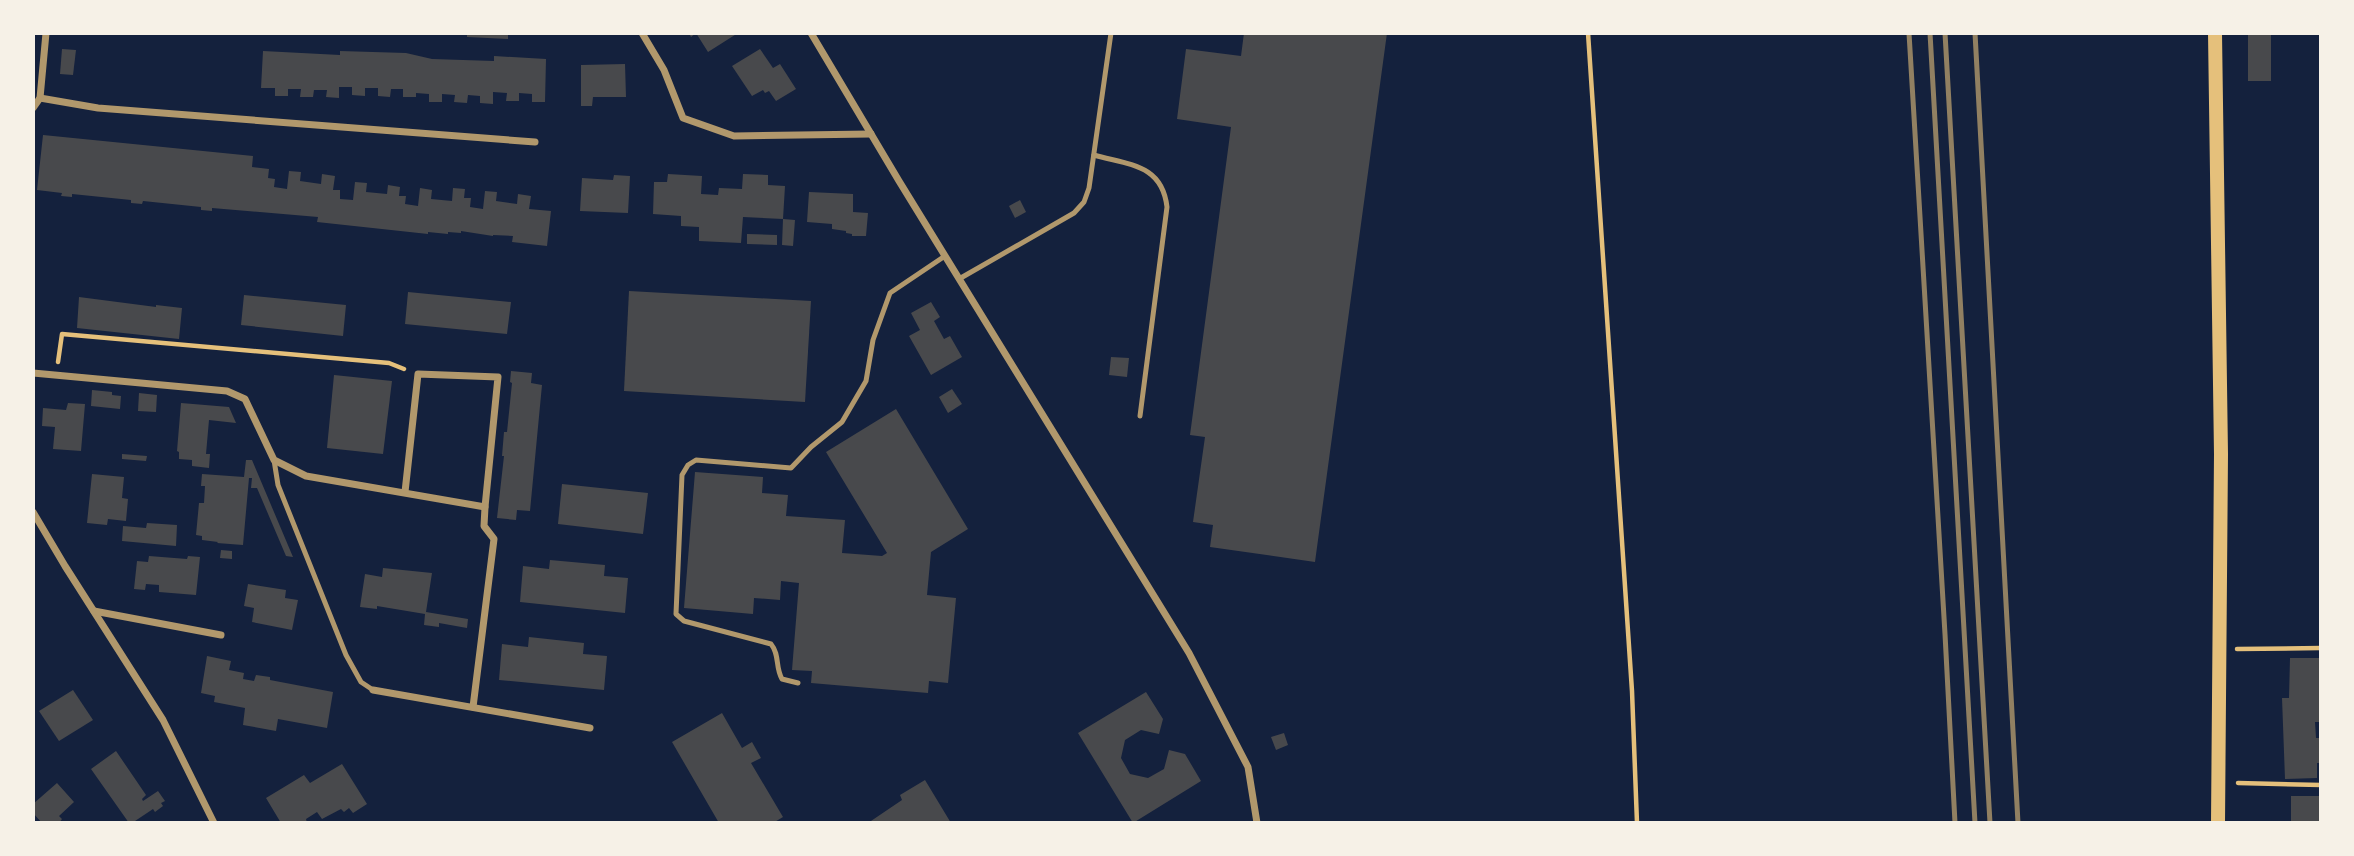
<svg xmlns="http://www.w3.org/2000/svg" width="2354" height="856" viewBox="0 0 2354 856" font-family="'Noto Sans',sans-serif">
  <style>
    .building { fill: #48494c }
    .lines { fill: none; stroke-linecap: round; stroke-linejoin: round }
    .path { stroke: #e5c07b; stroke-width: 4.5 }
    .service { stroke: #b1986c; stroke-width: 5 }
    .minor { stroke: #b1986c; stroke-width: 7 }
    .secondary { stroke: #e5c07b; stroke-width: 14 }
    .rail { stroke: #918062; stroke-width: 5 }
  </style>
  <rect width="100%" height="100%" fill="#14213d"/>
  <g class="building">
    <path d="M 467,33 L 508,33 L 508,39 L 467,37 Z"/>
    <path d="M 689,33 L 738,33 L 708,52 L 696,33 L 691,37 Z"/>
    <path d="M 1244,33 L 1387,33 L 1315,562 L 1210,547 L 1213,525 L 1193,522 L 1205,437 L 1190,435 L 1231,127 L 1177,119 L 1186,49 L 1241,56 Z"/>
    <rect x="2248" y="33" width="23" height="48"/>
    <path d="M 62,49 L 76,50 L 73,75 L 60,74 Z"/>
    <path d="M 760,49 L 773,68 L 780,64 L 796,89 L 776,101 L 769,91 L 765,93 L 763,90 L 752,96 L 732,66 Z"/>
    <path d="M 263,51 L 340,55 L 340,51 L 406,53 L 432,59 L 494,61 L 494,56 L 546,59 L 545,102 L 532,102 L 532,94 L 519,93 L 519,101 L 506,101 L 507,93 L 493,92 L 493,104 L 480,103 L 480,96 L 468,95 L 467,103 L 454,102 L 455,95 L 442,94 L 442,102 L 429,102 L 429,94 L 416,93 L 416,97 L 403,97 L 403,89 L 391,89 L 390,97 L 378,96 L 378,88 L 365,88 L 365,96 L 352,95 L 352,87 L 339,87 L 339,98 L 326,97 L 327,90 L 314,90 L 313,97 L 300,97 L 301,89 L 288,89 L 288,96 L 275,96 L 275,88 L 261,88 Z"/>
    <path d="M 625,64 L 626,97 L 593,97 L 592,106 L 581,106 L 581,65 Z"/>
    <path d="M 43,135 L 253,156 L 252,167 L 269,169 L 268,178 L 275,179 L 274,187 L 287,189 L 289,171 L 301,172 L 300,181 L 321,184 L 322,174 L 335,176 L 333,190 L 340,190 L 340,199 L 353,200 L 355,182 L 367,183 L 366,192 L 387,194 L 388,185 L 400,187 L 399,196 L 406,196 L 405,204 L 418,206 L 420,188 L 432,190 L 431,199 L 452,201 L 453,188 L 465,189 L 464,198 L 471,198 L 470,207 L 483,209 L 485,191 L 497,192 L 496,201 L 517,204 L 518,194 L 531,196 L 529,209 L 551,211 L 547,246 L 512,242 L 513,236 L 493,235 L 493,236 L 461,231 L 461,233 L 448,232 L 448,234 L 428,232 L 428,234 L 317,222 L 318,217 L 212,208 L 212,211 L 201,210 L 201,207 L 143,201 L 142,204 L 131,203 L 131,200 L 72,194 L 72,197 L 61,196 L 62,193 L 37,190 Z"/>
    <path d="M 668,174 L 702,176 L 701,194 L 718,195 L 719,188 L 742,189 L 743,174 L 768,175 L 768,185 L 785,186 L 783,219 L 795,220 L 793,246 L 782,245 L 783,219 L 743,217 L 741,243 L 699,241 L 699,227 L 681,226 L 681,216 L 653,214 L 654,182 L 667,182 Z"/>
    <path d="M 614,175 L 630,176 L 628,213 L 580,211 L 582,178 L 613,180 Z"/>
    <path d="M 809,192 L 853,194 L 853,212 L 868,213 L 866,236 L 852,236 L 852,234 L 846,233 L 846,231 L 832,229 L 832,224 L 807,222 Z"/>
    <path d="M 1020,200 L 1026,212 L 1015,218 L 1009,206 Z"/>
    <path d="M 747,234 L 777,235 L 777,245 L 747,244 Z"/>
    <path d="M 629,291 L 811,301 L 805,402 L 624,391 Z"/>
    <path d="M 408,292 L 511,302 L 507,334 L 405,324 Z"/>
    <path d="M 244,295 L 346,305 L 343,336 L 241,325 Z"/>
    <path d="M 79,297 L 156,307 L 156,305 L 182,308 L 179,339 L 77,328 Z"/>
    <path d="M 931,302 L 940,317 L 934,321 L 944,339 L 950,336 L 962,357 L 931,375 L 909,336 L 920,330 L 911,313 Z"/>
    <path d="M 1111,357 L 1129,358 L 1127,377 L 1109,375 Z"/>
    <path d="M 511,371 L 532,373 L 531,383 L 542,385 L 530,511 L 517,510 L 516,520 L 497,518 L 504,456 L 502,456 L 504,432 L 507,432 L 512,383 L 510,382 Z"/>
    <path d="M 334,375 L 392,381 L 383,454 L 327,448 Z"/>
    <path d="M 952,389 L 962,404 L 948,413 L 939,397 Z"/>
    <path d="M 92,390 L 112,392 L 112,395 L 121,396 L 120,409 L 91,406 Z"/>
    <path d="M 139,393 L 157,395 L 156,412 L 138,411 Z"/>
    <path d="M 68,403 L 85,404 L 81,451 L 53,449 L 55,427 L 42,426 L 43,408 L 66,410 Z"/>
    <path d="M 181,403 L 229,407 L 236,423 L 209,420 L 206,454 L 210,454 L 209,468 L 192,466 L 192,460 L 179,459 L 179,452 L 177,451 Z"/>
    <path d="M 896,409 L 968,529 L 931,552 L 927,595 L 956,598 L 948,683 L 929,681 L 928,693 L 811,683 L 812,671 L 792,670 L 799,583 L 781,581 L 780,600 L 754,598 L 753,614 L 684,608 L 695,472 L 763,477 L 762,493 L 788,495 L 786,516 L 845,520 L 842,553 L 882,556 L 887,553 L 826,452 Z"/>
    <path d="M 122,454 L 147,456 L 146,461 L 122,459 Z"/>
    <path d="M 246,460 L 252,460 L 293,557 L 286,556 L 257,488 L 251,488 L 252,478 L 249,478 L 243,545 L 217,543 L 218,542 L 202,540 L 202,536 L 196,535 L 199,503 L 204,503 L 205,486 L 201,486 L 202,474 L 244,477 Z"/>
    <path d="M 92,474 L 124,477 L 122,498 L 128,499 L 126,521 L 108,519 L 107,525 L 87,523 Z"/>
    <path d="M 562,484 L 648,493 L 643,534 L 558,524 Z"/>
    <path d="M 147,523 L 177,525 L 176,546 L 122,541 L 123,526 L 146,528 Z"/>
    <path d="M 221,550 L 232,551 L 232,559 L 220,558 Z"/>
    <path d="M 149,556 L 187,559 L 188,556 L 200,557 L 196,595 L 159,592 L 159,585 L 146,584 L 145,590 L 134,589 L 137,561 L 148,562 Z"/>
    <path d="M 550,560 L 605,565 L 604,576 L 628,578 L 625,613 L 520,602 L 523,566 L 549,569 Z"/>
    <path d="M 383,568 L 432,573 L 426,612 L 468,619 L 467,628 L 439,623 L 439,627 L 424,625 L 425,614 L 377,606 L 377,609 L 360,607 L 365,574 L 382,577 Z"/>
    <path d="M 248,584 L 286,590 L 285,598 L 298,600 L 292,630 L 252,622 L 254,608 L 244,606 Z"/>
    <path d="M 529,637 L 584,643 L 583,654 L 607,656 L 604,690 L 499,680 L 502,644 L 528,647 Z"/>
    <path d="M 207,656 L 231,661 L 229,670 L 244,673 L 243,679 L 254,681 L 256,675 L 270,677 L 270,680 L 333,692 L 327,728 L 278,719 L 276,731 L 243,725 L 245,708 L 214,702 L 215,696 L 201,693 Z"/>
    <path d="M 2290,658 L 2321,658 L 2321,722 L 2315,722 L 2316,738 L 2321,738 L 2321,763 L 2317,763 L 2317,778 L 2285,779 L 2282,698 L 2289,698 Z"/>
    <path d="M 73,690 L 93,720 L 59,741 L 39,711 Z"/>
    <path d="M 1146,692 L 1163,719 L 1159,734 L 1141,730 L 1125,740 L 1121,758 L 1130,774 L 1148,778 L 1164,769 L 1169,750 L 1185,754 L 1201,781 L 1133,823 L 1078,733 Z"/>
    <path d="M 722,713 L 742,748 L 752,742 L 761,758 L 751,763 L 783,817 L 773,823 L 719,823 L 672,742 Z"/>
    <path d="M 1284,733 L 1288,745 L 1276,750 L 1271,737 Z"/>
    <path d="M 116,751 L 146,795 L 142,799 L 143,801 L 158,791 L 165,801 L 161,803 L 163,806 L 155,812 L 153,809 L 132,823 L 129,823 L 91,769 Z"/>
    <path d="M 342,764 L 367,804 L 353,813 L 349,808 L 344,812 L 341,809 L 322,819 L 317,812 L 306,819 L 307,823 L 281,823 L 266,798 L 304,775 L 310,783 Z"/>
    <path d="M 925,780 L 951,823 L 868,823 L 902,800 L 900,795 Z"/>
    <path d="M 57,783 L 74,802 L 59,816 L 62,819 L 59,823 L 42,823 L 33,813 L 33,804 Z"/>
    <rect x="2291" y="796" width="30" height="27"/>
  </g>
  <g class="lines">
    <g class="path">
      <path d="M 1588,33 L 1632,691 L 1637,823"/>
      <path d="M 58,362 L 62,334 L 389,363 L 404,369"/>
      <path d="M 2237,649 L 2321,648"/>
      <path d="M 2238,783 L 2321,785"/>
    </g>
    <g class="service">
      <path d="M 1094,155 C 1129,165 1162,164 1167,207 L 1140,416"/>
      <path d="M 959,279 L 1074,213 L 1084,202 L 1089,188 L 1111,33"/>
      <path d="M 274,460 L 278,485 L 346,655 L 361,682 L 373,690"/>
      <path d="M 798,683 L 782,679 C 775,667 780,655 771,644 L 684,621 L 676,614 L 682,475 L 688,465 L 696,460 L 791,468 L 811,447 L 842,422 L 866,381 L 873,340 L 890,293 L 945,256"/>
    </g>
    <g class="minor">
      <path d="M 642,33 L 664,70 L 683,118 L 734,136 L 871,134"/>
      <path d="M 811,33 L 899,181 L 1189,653 L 1248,767 L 1257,823"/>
      <path d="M 40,98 L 98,108 L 535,142"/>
      <path d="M 33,108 L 40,98 L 46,33"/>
      <path d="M 33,373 L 227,391 L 245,399 L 274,460 L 306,476 L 485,507 L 498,377 L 418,374 L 405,492"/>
      <path d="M 33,512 L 65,566 L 163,720 L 214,823"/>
      <path d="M 94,611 L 221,635"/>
      <path d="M 373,690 L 590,728"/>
      <path d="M 473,707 L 494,539 L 484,526 L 485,507"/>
    </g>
    <path class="secondary" d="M 2215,33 L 2221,454 L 2218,823"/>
    <g class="rail">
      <path d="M 1909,33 L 1945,634 L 1955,823"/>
      <path d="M 1930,33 L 1975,823"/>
      <path d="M 1945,33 L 1990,823"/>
      <path d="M 1975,33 L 2018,823"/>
    </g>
  </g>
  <rect width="2354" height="856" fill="none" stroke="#f6f1e7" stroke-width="70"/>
</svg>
